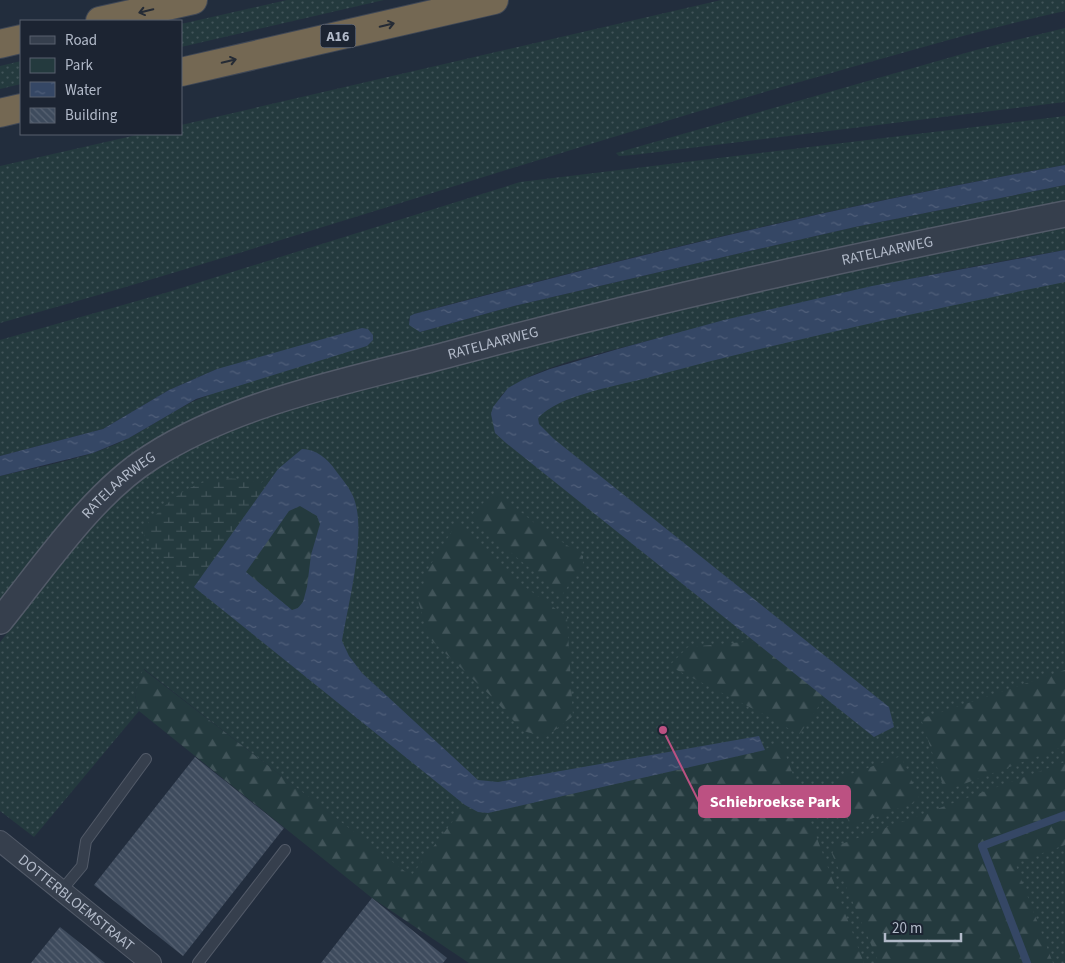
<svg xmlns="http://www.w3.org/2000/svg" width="1065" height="963" viewBox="0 0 1065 963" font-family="'Source Sans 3',sans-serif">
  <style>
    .green { fill: url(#green-dots) }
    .forest { fill: url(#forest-firs) }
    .wetland { fill: url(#wetland-marsh) }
    .water { fill: url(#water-ripples); fill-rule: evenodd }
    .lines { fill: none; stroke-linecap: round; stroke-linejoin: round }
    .stream { stroke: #354765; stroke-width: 8 }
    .building { fill: url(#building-back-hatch) }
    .service-casing { stroke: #525a68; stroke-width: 12 }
    .minor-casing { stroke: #525a68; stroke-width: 22 }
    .tertiary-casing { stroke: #525a68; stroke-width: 28 }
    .motorway-casing { stroke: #3f4755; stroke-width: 30 }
    .service { stroke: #363f4d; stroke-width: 10 }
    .minor { stroke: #363f4d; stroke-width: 20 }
    .tertiary { stroke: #363f4d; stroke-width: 25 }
    .motorway { stroke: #746853; stroke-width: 28 }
    .oneway { stroke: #252b35 }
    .labels { text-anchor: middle; stroke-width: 5; stroke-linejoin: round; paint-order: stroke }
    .shield { fill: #1c2432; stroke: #858d9c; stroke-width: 1 }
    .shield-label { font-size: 14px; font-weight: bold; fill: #b2bac9 }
    .street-label { font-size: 15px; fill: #b2bac9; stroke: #1c2432 }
    .leader { fill: none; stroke: #bc5182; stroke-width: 2 }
    .callout-dot { fill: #bc5182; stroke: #1c2432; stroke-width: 2 }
    .callout { fill: #bc5182; stroke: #bc5182; stroke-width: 2 }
    .callout-label { font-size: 16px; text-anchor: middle; font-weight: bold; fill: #fff }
  </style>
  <defs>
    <pattern id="green-dots" width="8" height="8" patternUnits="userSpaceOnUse" patternTransform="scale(1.25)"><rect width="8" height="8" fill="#243a3e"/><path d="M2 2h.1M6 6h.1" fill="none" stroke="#415459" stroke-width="1.8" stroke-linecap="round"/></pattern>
    <pattern id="forest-firs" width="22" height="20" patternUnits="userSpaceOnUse" patternTransform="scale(1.25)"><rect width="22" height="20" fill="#243a3e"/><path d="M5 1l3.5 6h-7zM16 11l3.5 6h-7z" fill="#415459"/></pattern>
    <pattern id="wetland-marsh" width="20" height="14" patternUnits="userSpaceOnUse" patternTransform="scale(1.25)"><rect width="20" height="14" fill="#243a3e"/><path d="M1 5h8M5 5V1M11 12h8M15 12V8" fill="none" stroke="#415459"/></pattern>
    <pattern id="water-ripples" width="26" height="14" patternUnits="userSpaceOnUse" patternTransform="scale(1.25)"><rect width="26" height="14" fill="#354765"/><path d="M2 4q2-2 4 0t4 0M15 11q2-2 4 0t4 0" fill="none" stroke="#505f7a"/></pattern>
    <pattern id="building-back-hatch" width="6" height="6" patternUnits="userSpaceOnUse" patternTransform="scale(1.25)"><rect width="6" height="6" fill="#3e4b5d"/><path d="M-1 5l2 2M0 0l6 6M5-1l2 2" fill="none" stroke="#586373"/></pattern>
  </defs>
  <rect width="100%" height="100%" fill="#222d3d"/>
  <g class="green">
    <path d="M 287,0 L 384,0 L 181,47 L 181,24 Z"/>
    <path d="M 721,0 L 1065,0 L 1065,11 C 974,31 885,58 796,83 C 529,159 267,249 0,323 L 0,166 L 141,134 L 181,134 L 181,125 Z"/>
    <path d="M 1065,28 L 1065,102 L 633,155 L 619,156 L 616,153 L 976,50 Z"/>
    <path d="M 21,61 L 21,84 L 0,89 L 0,66 Z"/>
    <path d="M 1065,116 L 1065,165 C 846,204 629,256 414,314 L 408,320 L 420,332 L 514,306 L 745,252 L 855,227 L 1065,185 L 1065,203 L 253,396 C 236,402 218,407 202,414 C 162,432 123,460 92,490 L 0,603 L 0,476 C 38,467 79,460 114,445 C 147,431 175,407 209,395 L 217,369 L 169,390 L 103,429 L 0,456 L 0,340 L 165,293 L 520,182 Z"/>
    <path d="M 1065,227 L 1065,250 C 923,274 782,305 643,342 C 604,353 527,367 500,397 L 1065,269 L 1065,963 L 574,963 L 419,867 L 411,877 L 144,669 L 135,695 L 139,711 L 34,837 L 0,811 L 0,642 L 93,524 L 119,497 L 168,460 L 195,445 L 260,420 L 361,386 L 434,366 L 879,263 Z"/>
  </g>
  <g class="forest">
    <path d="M 493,496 L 501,496 L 537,525 L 583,556 L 583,564 L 562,595 L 469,518 L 485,501 Z"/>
    <path d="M 300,506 L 317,516 L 320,524 L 311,555 L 307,587 L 303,602 L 298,608 L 292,610 L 245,572 L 289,511 Z"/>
    <path d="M 457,523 L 525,587 L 567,617 L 573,716 L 546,737 L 523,731 L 492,697 L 429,638 L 418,600 L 429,567 Z"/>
    <path d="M 755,641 L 825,697 L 799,735 L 773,719 L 669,666 L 688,647 Z"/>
    <path d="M 143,669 L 411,876 L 465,805 L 478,812 L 488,813 L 765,750 L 780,740 L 864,963 L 469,963 L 372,898 L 139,711 L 135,695 Z"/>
    <path d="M 1065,670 L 1065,746 L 945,791 L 921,719 Z"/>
    <path d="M 901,756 L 920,800 L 850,827 L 837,779 Z"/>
    <path d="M 1065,762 L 1065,845 L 1015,863 L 1053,963 L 879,963 L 832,854 L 836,846 Z"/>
  </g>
  <path class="wetland" d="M 278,469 L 194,587 L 151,550 L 142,530 C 177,489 207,469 261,483 Z"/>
  <g class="water">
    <path d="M 1065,165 L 1065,185 L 855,227 L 745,252 L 514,306 L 420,332 L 409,325 L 410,316 L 414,314 C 629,257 846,204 1065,165 Z"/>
    <path d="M 1065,250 L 1065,282 C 924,311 782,341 643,379 C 612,387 560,395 538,418 L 539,424 L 554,439 L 889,707 L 894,727 L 874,737 L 506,443 L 495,433 L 491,414 L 493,407 L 508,388 L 524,379 L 550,369 L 618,349 L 724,320 L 872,286 Z"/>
    <path d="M 362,328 L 368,329 L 373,335 L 373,340 L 367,346 L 196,399 L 129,438 L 93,453 L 0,476 L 0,456 L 103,429 L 169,390 L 217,369 Z"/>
    <path d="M 302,449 C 316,449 328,459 336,471 C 342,479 349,487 353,496 C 368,531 348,604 342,641 L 349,656 L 362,673 L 478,780 L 498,782 L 759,736 L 765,750 L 488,813 L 478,812 L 465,805 L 194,587 L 278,469 ZM 300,506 L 317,516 L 320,524 L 311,555 L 307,587 L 303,602 L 298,608 L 292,610 L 246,572 L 289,511 Z"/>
  </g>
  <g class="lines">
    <path class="stream" d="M 1027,963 L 982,846 L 1065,815"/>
  </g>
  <g class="building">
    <path d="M 195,757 L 284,828 L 183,956 L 94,885 Z"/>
    <path d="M 372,898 L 447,958 L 443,963 L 321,963 Z"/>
    <path d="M 60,927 L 105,963 L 31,963 Z"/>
  </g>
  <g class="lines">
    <defs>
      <g id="service">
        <path d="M 61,891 L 82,866 L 86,841 L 146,759"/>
        <path d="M 198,963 L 285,850"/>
      </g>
      <g id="minor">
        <path id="s1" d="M 0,841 L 151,963"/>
      </g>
      <g id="tertiary">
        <path id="s2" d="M 0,621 C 43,568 93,493 151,457 C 235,403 343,382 439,357 C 646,301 855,256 1065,214"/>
      </g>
      <g id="motorway">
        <path d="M 100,21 L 193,0"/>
        <path d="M 0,44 L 21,39"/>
        <path d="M 181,72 L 494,0"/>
        <path d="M 0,113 L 21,108"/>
      </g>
    </defs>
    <use href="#service" class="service-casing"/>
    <use href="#minor" class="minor-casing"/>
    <use href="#tertiary" class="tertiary-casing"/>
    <use href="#motorway" class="motorway-casing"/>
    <use href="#service" class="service"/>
    <use href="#minor" class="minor"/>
    <use href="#tertiary" class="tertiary"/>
    <use href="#motorway" class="motorway"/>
  </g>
  <defs><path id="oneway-shaft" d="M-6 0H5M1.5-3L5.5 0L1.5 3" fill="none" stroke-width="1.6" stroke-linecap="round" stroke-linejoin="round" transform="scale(1.25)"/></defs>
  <g class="oneway">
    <use href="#oneway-shaft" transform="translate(146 11) rotate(167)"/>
    <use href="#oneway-shaft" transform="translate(387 25) rotate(-13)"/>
    <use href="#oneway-shaft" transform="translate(229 61) rotate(-13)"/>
  </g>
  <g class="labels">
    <rect class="shield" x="320.5" y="24.5" width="35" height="23" rx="4"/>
    <g class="shield-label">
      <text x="338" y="41">A16</text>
    </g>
    <g class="street-label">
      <text dy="5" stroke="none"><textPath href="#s2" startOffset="991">RATELAARWEG</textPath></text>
      <text dy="5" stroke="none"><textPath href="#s2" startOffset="586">RATELAARWEG</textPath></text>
      <text dy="5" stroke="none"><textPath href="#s2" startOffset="181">RATELAARWEG</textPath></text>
      <text dy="5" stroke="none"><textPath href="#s1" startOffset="98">DOTTERBLOEMSTRAAT</textPath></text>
    </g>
  </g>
  <path class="leader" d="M663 730L699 802"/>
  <circle class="callout-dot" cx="663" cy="730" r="5"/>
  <rect class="callout" x="699" y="786" width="151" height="31" rx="5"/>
  <g class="callout-label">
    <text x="775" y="807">Schiebroekse Park</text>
  </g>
  <rect x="20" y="20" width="162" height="115" fill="#1c2432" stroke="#58606e"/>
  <rect x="30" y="36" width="25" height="8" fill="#363f4d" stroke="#58606e"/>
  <text x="65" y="45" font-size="15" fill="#b2bac9">Road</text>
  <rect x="30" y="58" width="25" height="15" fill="#243a3e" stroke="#58606e"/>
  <text x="65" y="70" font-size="15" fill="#b2bac9">Park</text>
  <rect x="30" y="82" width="25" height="15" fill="url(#water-ripples)" stroke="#58606e"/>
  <text x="65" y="95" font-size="15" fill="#b2bac9">Water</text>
  <rect x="30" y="108" width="25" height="15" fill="url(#building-back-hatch)" stroke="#58606e"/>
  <text x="65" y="120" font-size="15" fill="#b2bac9">Building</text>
  <path d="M885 933v8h76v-8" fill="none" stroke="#b2bac9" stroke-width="2.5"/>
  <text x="892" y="933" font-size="15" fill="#b2bac9" stroke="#1c2432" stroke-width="4" paint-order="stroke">20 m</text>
</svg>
